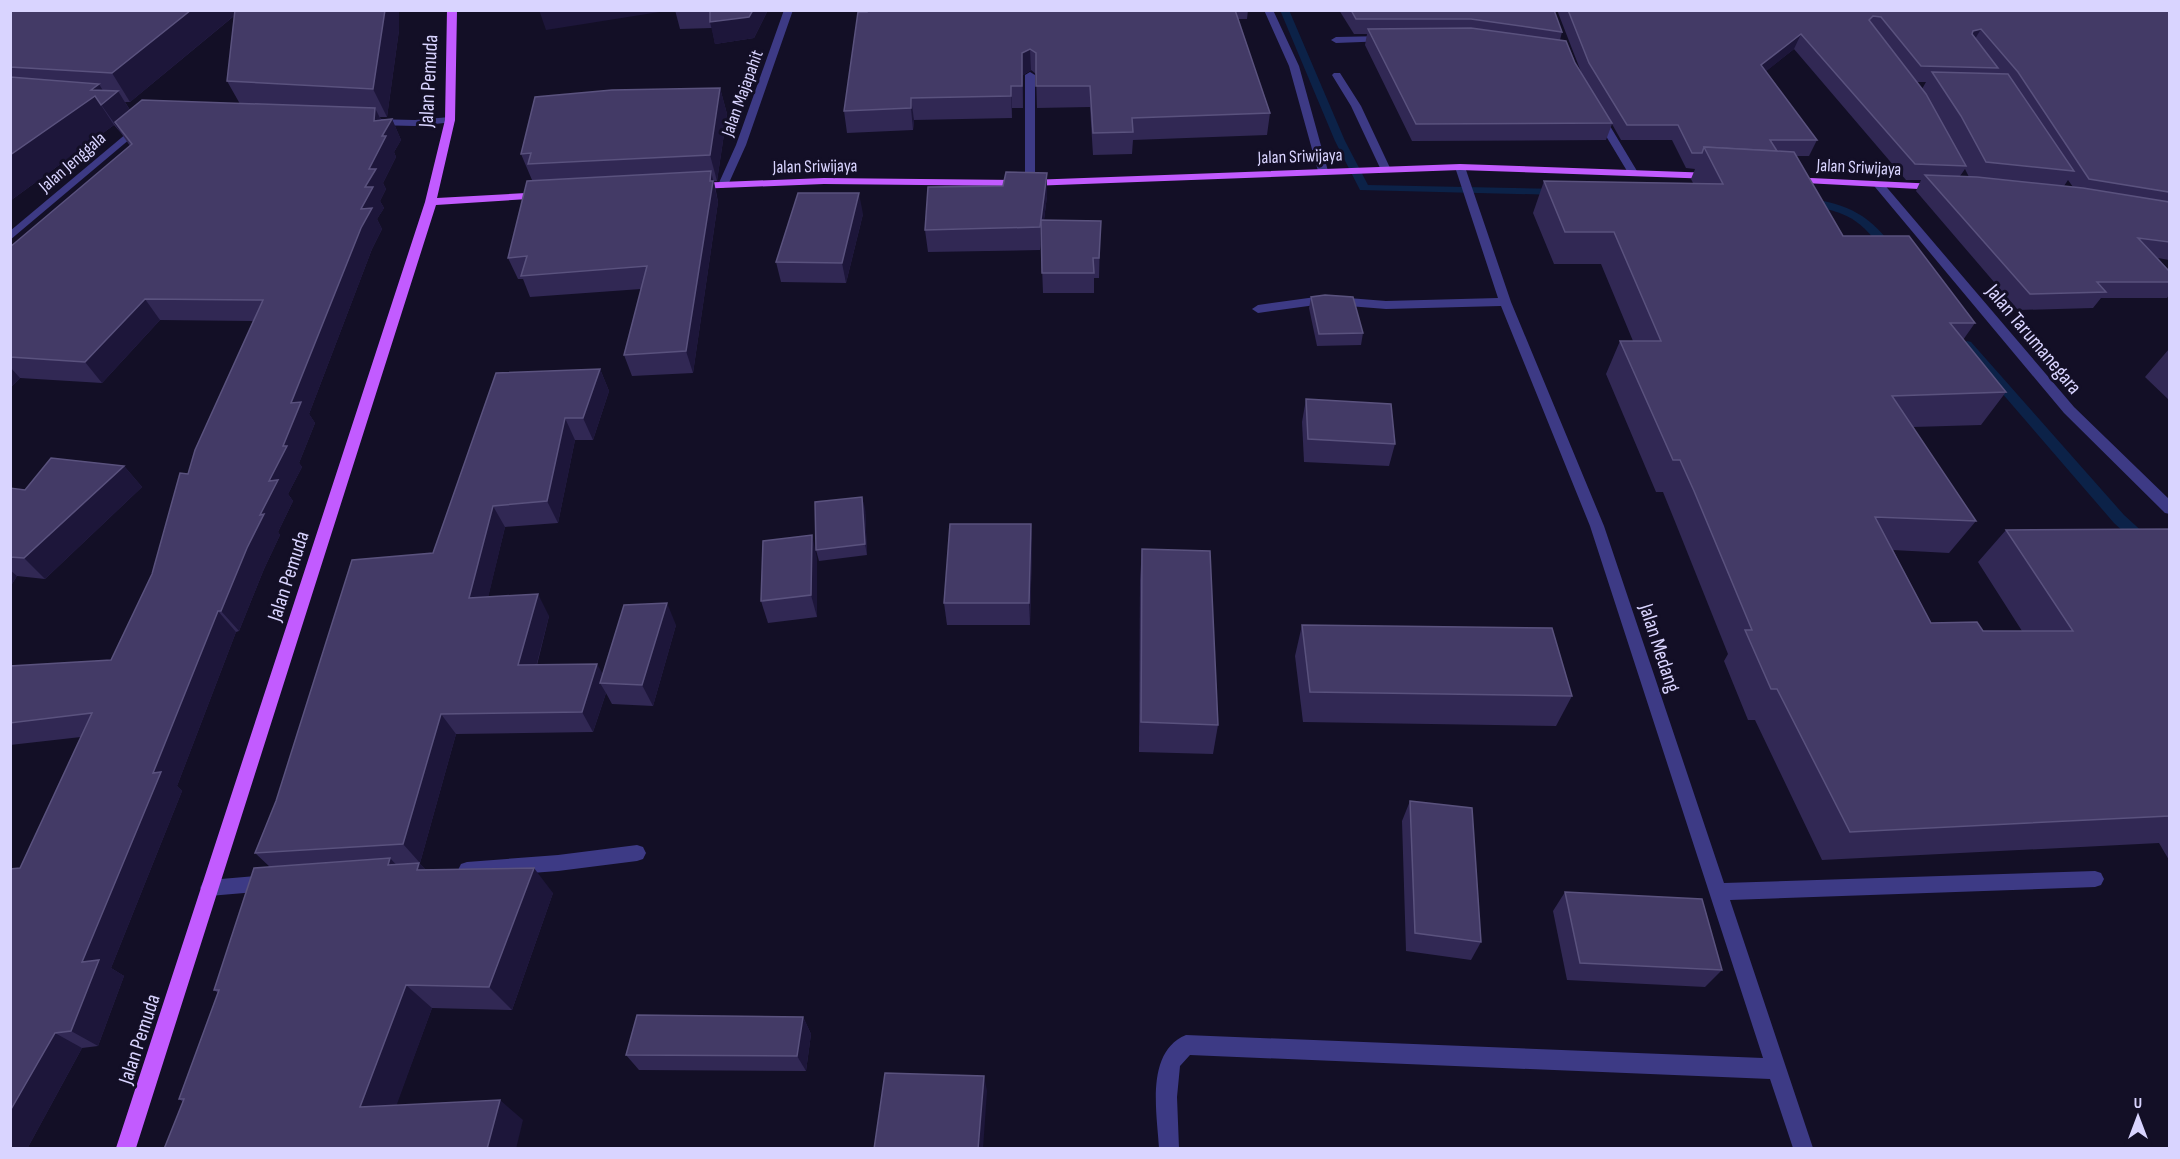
<svg xmlns="http://www.w3.org/2000/svg" width="2180" height="1159" viewBox="0 0 2180 1159" font-family="'Sofia Sans Condensed',sans-serif">
  <style>
    .lines { fill: none; stroke-linecap: round; stroke-linejoin: round }
    .stream { fill: #0c2248; fill-rule: evenodd }
    .minor { fill: #3d3a85; fill-rule: evenodd }
    .major { fill: #c25bff; fill-rule: evenodd }
    .wall { fill: #312854; fill-rule: evenodd }
    .shaded-wall { fill: #1d163a }
    .building { fill: #433a66; stroke: #5a527e; stroke-width: 1.5 }
    .labels { text-anchor: middle; stroke-width: 6; stroke-linejoin: round; paint-order: stroke }
    .far-street-label { font-size: 18px; fill: #d9d4ff; stroke: #130f26 }
    .street-label { font-size: 21px; fill: #d9d4ff; stroke: #130f26 }
  </style>
  <rect width="100%" height="100%" fill="#130f26"/>
  <g class="lines">
    <g class="stream">
      <path d="M 1280,10 L 1289,10 L 1345,141 L 1368,185 L 1559,189 L 1564,192 L 1559,195 L 1360,190 L 1335,141 Z"/>
      <path d="M 1805,198 C 1850,204 1870,215 1897,252 L 1891,255 L 1887,254 C 1855,214 1849,214 1801,203 L 1799,201 Z"/>
      <path d="M 1967,341 L 1971,342 L 2124,515 L 2170,557 L 2170,571 L 2165,570 L 2114,523 L 1963,348 L 1961,345 Z"/>
    </g>
    <g class="minor">
      <path d="M 784,10 L 793,10 L 746,145 L 728,185 L 723,188 L 719,187 L 718,185 L 736,145 Z"/>
      <path d="M 1264,10 L 1273,10 L 1299,66 L 1328,171 L 1327,173 L 1319,173 L 1318,171 L 1289,66 Z"/>
      <path d="M 1384,36 L 1389,39 L 1387,41 L 1336,43 L 1331,40 L 1336,37 Z"/>
      <path d="M 1030,72 L 1035,75 L 1035,183 L 1030,186 L 1025,183 L 1025,75 Z"/>
      <path d="M 1334,73 L 1340,73 L 1361,106 L 1391,170 L 1390,172 L 1382,172 L 1381,170 L 1351,106 L 1332,75 Z"/>
      <path d="M 1595,114 L 1604,116 L 1637,171 L 1636,173 L 1628,173 L 1627,171 L 1594,116 Z"/>
      <path d="M 450,117 L 455,120 L 454,122 L 415,126 L 373,125 L 368,122 L 373,119 L 415,120 Z"/>
      <path d="M 139,123 L 143,124 L 143,128 L 10,240 L 10,231 Z"/>
      <path d="M 1460,164 L 1465,167 L 1511,302 L 1604,526 L 1724,883 L 2095,871 L 2101,873 L 2104,879 L 2101,885 L 2095,887 L 1730,900 L 1813,1148 L 1793,1148 L 1770,1079 L 1190,1055 L 1180,1066 L 1177,1097 L 1179,1148 L 1159,1148 C 1157,1113 1145,1052 1186,1035 L 1763,1058 L 1590,526 L 1501,306 L 1386,309 L 1323,304 L 1258,313 L 1252,309 L 1258,305 L 1323,296 L 1386,301 L 1498,298 L 1455,167 Z"/>
      <path d="M 1879,182 L 1883,183 L 2074,407 L 2170,500 L 2170,514 L 2165,513 L 2064,413 L 1875,187 L 1874,185 Z"/>
      <path d="M 637,845 L 643,847 L 646,853 L 643,859 L 637,861 L 558,871 L 467,878 L 461,876 L 458,870 L 461,864 L 467,862 L 558,855 Z"/>
      <path d="M 269,875 L 275,877 L 278,883 L 275,889 L 269,891 L 209,896 L 203,894 L 200,888 L 203,882 L 209,880 Z"/>
    </g>
    <g class="major">
      <path d="M 447,10 L 457,10 L 455,120 L 437,198 L 544,192 L 550,195 L 544,198 L 436,205 L 136,1148 L 116,1148 L 425,202 L 445,120 Z"/>
      <path d="M 1460,164 L 1713,173 L 1718,176 L 1713,179 L 1460,170 L 1030,186 L 824,184 L 696,189 L 691,186 L 696,183 L 824,178 L 1030,180 Z"/>
      <path d="M 1790,177 L 1937,184 L 1942,187 L 1937,190 L 1786,182 L 1786,178 Z"/>
    </g>
  </g>
  <g class="wall">
    <path d="M 10,10 L 399,10 L 399,30 L 387,117 L 380,117 L 381,120 L 392,119 L 401,140 L 394,152 L 396,157 L 383,183 L 386,189 L 380,201 L 384,208 L 377,219 L 382,229 L 372,249 L 309,414 L 315,423 L 299,463 L 302,467 L 288,494 L 293,501 L 278,532 L 280,535 L 264,569 L 239,631 L 236,632 L 177,786 L 182,791 L 111,968 L 124,976 L 98,1046 L 82,1048 L 27,1149 L 10,1149 L 20,868 L 81,737 L 10,745 L 10,666 L 111,660 L 152,574 L 188,474 L 253,321 L 160,320 L 102,383 L 20,378 L 10,388 L 10,247 L 130,146 L 121,133 L 114,125 L 10,201 ZM 234,16 L 227,81 L 240,104 L 130,110 L 125,102 L 130,102 Z"/>
    <path d="M 675,10 L 768,10 L 754,38 L 715,44 L 712,28 L 680,29 Z"/>
    <path d="M 867,10 L 1248,10 L 1247,19 L 1238,19 L 1270,113 L 1267,135 L 1133,140 L 1132,154 L 1093,155 L 1090,107 L 1037,108 L 1036,74 L 1031,70 L 1023,75 L 1023,108 L 1012,108 L 1012,118 L 914,120 L 913,130 L 847,133 L 844,111 Z"/>
    <path d="M 1339,10 L 1554,10 L 1562,32 L 1560,40 L 1583,77 L 1557,10 L 2169,10 L 2169,260 L 2158,258 L 2169,271 L 2169,295 L 2167,298 L 2101,298 L 2093,308 L 2018,310 L 1916,191 L 1921,180 L 1906,180 L 1794,49 L 1766,71 L 1817,140 L 1809,156 L 1796,156 L 1843,236 L 1975,323 L 1963,340 L 2006,392 L 1981,425 L 1913,427 L 1976,521 L 1949,553 L 1893,550 L 1931,623 L 1983,631 L 2022,631 L 1978,562 L 2006,530 L 2169,529 L 2169,860 L 2159,843 L 1822,860 L 1755,720 L 1748,720 L 1724,661 L 1728,654 L 1676,524 L 1663,492 L 1656,492 L 1606,374 L 1620,341 L 1633,341 L 1601,264 L 1554,264 L 1533,213 L 1544,181 L 1693,183 L 1691,179 L 1695,169 L 1686,168 L 1672,140 L 1621,140 L 1612,124 L 1606,140 L 1412,141 L 1365,45 L 1367,34 L 1354,34 ZM 1917,82 L 1926,82 L 1922,89 ZM 1965,169 L 1969,177 L 1960,176 ZM 2068,180 L 2073,187 L 2064,186 Z"/>
    <path d="M 720,88 L 727,114 L 717,181 L 714,181 L 718,202 L 693,373 L 632,376 L 624,355 L 641,289 L 530,297 L 523,279 L 518,279 L 508,258 L 532,180 L 521,154 Z"/>
    <path d="M 1047,196 L 1044,220 L 1100,241 L 1099,278 L 1094,278 L 1094,293 L 1043,293 L 1041,241 L 1040,250 L 928,252 L 925,230 Z"/>
    <path d="M 863,214 L 846,283 L 781,282 L 776,262 Z"/>
    <path d="M 1311,297 L 1363,333 L 1361,345 L 1317,346 L 1309,308 Z"/>
    <path d="M 2169,349 L 2169,400 L 2145,377 Z"/>
    <path d="M 600,369 L 609,391 L 593,440 L 575,440 L 558,523 L 505,527 L 488,597 L 549,616 L 537,665 L 603,675 L 676,625 L 653,706 L 612,704 L 606,693 L 593,732 L 456,734 L 420,863 L 396,864 L 419,863 L 425,869 L 553,893 L 512,1010 L 432,1008 L 396,1105 L 523,1120 L 183,1102 L 179,1099 L 218,993 L 214,990 L 270,867 L 255,853 L 433,553 Z"/>
    <path d="M 1306,399 L 1395,444 L 1389,466 L 1304,462 L 1302,422 Z"/>
    <path d="M 124,466 L 142,487 L 45,579 L 17,576 L 10,587 L 10,488 L 25,490 Z"/>
    <path d="M 865,508 L 867,555 L 819,561 L 816,550 Z"/>
    <path d="M 1031,524 L 1032,546 L 1030,625 L 947,625 L 944,603 Z"/>
    <path d="M 1142,549 L 1218,725 L 1213,754 L 1139,752 L 1140,580 Z"/>
    <path d="M 817,558 L 817,617 L 768,623 L 761,601 Z"/>
    <path d="M 1302,625 L 1572,696 L 1556,726 L 1303,722 L 1295,656 Z"/>
    <path d="M 1410,801 L 1481,942 L 1471,960 L 1406,951 L 1402,821 Z"/>
    <path d="M 1565,892 L 1722,970 L 1705,987 L 1567,980 L 1553,911 Z"/>
    <path d="M 803,1017 L 811,1034 L 806,1071 L 639,1070 L 626,1055 Z"/>
  </g>
  <g class="shaded-wall">
    <path d="M 191,10 L 241,10 L 130,102 L 112,73 Z"/>
    <path d="M 385,10 L 399,10 L 399,30 L 387,117 L 373,89 Z"/>
    <path d="M 539,10 L 672,10 L 546,30 Z"/>
    <path d="M 753,10 L 768,10 L 754,38 L 715,44 L 710,22 Z"/>
    <path d="M 1981,29 L 1972,44 L 1964,46 L 1973,31 Z"/>
    <path d="M 1801,34 L 1794,49 L 1755,80 L 1761,65 Z"/>
    <path d="M 1030,49 L 1031,70 L 1023,75 L 1023,108 L 1022,53 Z"/>
    <path d="M 99,84 L 108,99 L 118,91 L 136,120 L 115,122 L 121,133 L 91,90 Z"/>
    <path d="M 1011,86 L 1012,108 L 1012,118 L 1011,96 Z"/>
    <path d="M 720,88 L 727,114 L 717,181 L 710,155 Z"/>
    <path d="M 95,96 L 114,125 L 10,201 L 10,155 Z"/>
    <path d="M 911,98 L 914,120 L 913,130 L 911,108 Z"/>
    <path d="M 375,108 L 385,128 L 392,119 L 401,140 L 394,152 L 396,157 L 383,183 L 386,189 L 380,201 L 384,208 L 377,219 L 382,229 L 372,249 L 309,414 L 315,423 L 299,463 L 302,467 L 288,494 L 293,501 L 278,532 L 280,535 L 264,569 L 239,631 L 221,611 L 260,515 L 269,481 L 283,446 L 291,403 L 361,209 L 369,169 Z"/>
    <path d="M 711,171 L 718,202 L 693,373 L 686,351 Z"/>
    <path d="M 1047,173 L 1047,196 L 1040,250 L 1040,227 Z"/>
    <path d="M 859,193 L 863,214 L 846,283 L 842,263 Z"/>
    <path d="M 145,299 L 160,320 L 102,383 L 85,362 Z"/>
    <path d="M 10,367 L 20,378 L 10,388 Z"/>
    <path d="M 600,369 L 609,391 L 593,440 L 583,418 Z"/>
    <path d="M 565,418 L 575,440 L 558,523 L 547,501 Z"/>
    <path d="M 124,466 L 142,487 L 45,579 L 24,558 Z"/>
    <path d="M 862,497 L 865,508 L 867,555 L 865,544 Z"/>
    <path d="M 493,506 L 505,527 L 483,619 L 469,598 Z"/>
    <path d="M 1031,524 L 1032,546 L 1030,625 L 1029,603 Z"/>
    <path d="M 812,535 L 817,558 L 817,617 L 811,595 Z"/>
    <path d="M 10,570 L 17,576 L 10,587 Z"/>
    <path d="M 538,594 L 549,616 L 531,686 L 518,665 Z"/>
    <path d="M 667,603 L 676,625 L 653,706 L 642,685 Z"/>
    <path d="M 218,611 L 236,632 L 177,786 L 182,791 L 111,968 L 124,976 L 98,1046 L 71,1031 L 82,962 L 153,773 Z"/>
    <path d="M 597,664 L 608,683 L 600,683 L 606,693 L 593,732 L 582,712 Z"/>
    <path d="M 441,714 L 456,734 L 420,863 L 403,844 Z"/>
    <path d="M 390,858 L 414,884 L 388,865 Z"/>
    <path d="M 419,863 L 442,888 L 417,870 Z"/>
    <path d="M 534,868 L 553,893 L 512,1010 L 489,987 Z"/>
    <path d="M 406,985 L 432,1008 L 389,1126 L 360,1107 Z"/>
    <path d="M 803,1017 L 811,1034 L 806,1071 L 797,1056 Z"/>
    <path d="M 55,1033 L 82,1048 L 27,1149 L 10,1149 L 10,1111 Z"/>
    <path d="M 984,1076 L 987,1091 L 983,1149 L 978,1149 Z"/>
    <path d="M 500,1100 L 523,1120 L 516,1149 L 487,1149 Z"/>
  </g>
  <g class="building">
    <path d="M 10,10 L 191,10 L 112,73 L 10,67 Z"/>
    <path d="M 235,10 L 385,10 L 373,89 L 227,81 Z"/>
    <path d="M 710,10 L 753,10 L 749,17 L 710,22 Z"/>
    <path d="M 867,10 L 1235,10 L 1270,113 L 1132,118 L 1133,132 L 1093,133 L 1090,86 L 1036,86 L 1036,53 L 1030,49 L 1022,53 L 1022,86 L 1011,86 L 1011,96 L 911,98 L 911,108 L 844,111 L 858,12 L 867,12 Z"/>
    <path d="M 1351,10 L 1554,10 L 1562,32 L 1471,19 L 1356,19 Z"/>
    <path d="M 1568,10 L 2169,10 L 2169,192 L 2089,179 L 2018,72 L 1981,29 L 1973,31 L 1972,34 L 1998,68 L 1921,66 L 1881,17 L 1873,16 L 1869,20 L 1926,94 L 1966,166 L 1915,164 L 1801,34 L 1761,65 L 1817,140 L 1770,140 L 1777,151 L 1704,147 L 1702,153 L 1692,153 L 1678,125 L 1627,125 L 1589,63 Z"/>
    <path d="M 1471,28 L 1566,41 L 1575,63 L 1612,123 L 1416,124 L 1368,29 Z"/>
    <path d="M 1932,72 L 2008,74 L 2074,171 L 1986,162 L 1961,116 Z"/>
    <path d="M 10,77 L 99,84 L 91,90 L 118,91 L 101,105 L 95,96 L 10,155 Z"/>
    <path d="M 720,88 L 710,155 L 528,164 L 531,153 L 521,154 L 535,97 L 612,90 Z"/>
    <path d="M 142,100 L 375,108 L 374,121 L 392,119 L 382,136 L 386,136 L 369,169 L 376,169 L 365,187 L 373,187 L 361,209 L 372,208 L 361,228 L 291,403 L 301,402 L 283,446 L 287,446 L 269,481 L 278,480 L 260,515 L 264,514 L 247,548 L 221,611 L 218,611 L 153,773 L 161,772 L 82,962 L 99,960 L 71,1031 L 55,1033 L 10,1111 L 10,869 L 20,868 L 92,713 L 10,723 L 10,666 L 111,660 L 152,574 L 180,473 L 188,474 L 195,450 L 263,300 L 145,299 L 85,362 L 10,357 L 10,247 L 132,144 L 115,122 Z"/>
    <path d="M 1704,147 L 1794,152 L 1843,236 L 1909,236 L 1975,323 L 1950,323 L 2006,392 L 1892,396 L 1976,521 L 1875,517 L 1931,623 L 1977,622 L 1983,631 L 2073,631 L 2006,530 L 2169,529 L 2169,816 L 1850,832 L 1777,689 L 1771,689 L 1745,630 L 1752,630 L 1694,491 L 1680,460 L 1673,460 L 1620,341 L 1661,341 L 1614,232 L 1565,232 L 1544,181 L 1723,184 Z"/>
    <path d="M 711,171 L 710,181 L 713,181 L 686,351 L 624,355 L 647,266 L 521,276 L 527,256 L 508,258 L 527,181 Z"/>
    <path d="M 1006,172 L 1047,173 L 1040,227 L 925,230 L 928,187 L 1003,186 Z"/>
    <path d="M 1925,175 L 1977,177 L 2083,188 L 2169,202 L 2169,242 L 2138,238 L 2169,271 L 2169,282 L 2097,282 L 2106,292 L 2030,294 Z"/>
    <path d="M 798,193 L 859,193 L 842,263 L 776,262 Z"/>
    <path d="M 1041,220 L 1101,221 L 1099,258 L 1093,258 L 1094,273 L 1042,273 Z"/>
    <path d="M 1325,295 L 1353,297 L 1363,333 L 1319,334 L 1311,297 Z"/>
    <path d="M 600,369 L 583,418 L 565,418 L 547,501 L 493,506 L 469,598 L 538,594 L 518,665 L 597,664 L 582,712 L 441,714 L 403,844 L 255,853 L 276,801 L 352,560 L 433,553 L 496,373 Z"/>
    <path d="M 1306,399 L 1391,404 L 1395,444 L 1308,439 Z"/>
    <path d="M 51,458 L 124,466 L 24,558 L 10,557 L 10,488 L 25,490 Z"/>
    <path d="M 862,497 L 865,544 L 816,550 L 815,502 Z"/>
    <path d="M 950,524 L 1031,524 L 1029,603 L 944,603 Z"/>
    <path d="M 812,535 L 811,595 L 761,601 L 763,541 Z"/>
    <path d="M 1142,549 L 1210,551 L 1218,725 L 1141,722 Z"/>
    <path d="M 667,603 L 642,685 L 600,683 L 624,605 Z"/>
    <path d="M 1302,625 L 1552,628 L 1572,696 L 1310,692 Z"/>
    <path d="M 1410,801 L 1472,808 L 1481,942 L 1415,933 Z"/>
    <path d="M 390,858 L 388,865 L 419,863 L 417,870 L 534,868 L 489,987 L 406,985 L 360,1107 L 500,1100 L 487,1149 L 164,1149 L 184,1099 L 179,1099 L 219,990 L 214,990 L 254,868 Z"/>
    <path d="M 1565,892 L 1702,899 L 1722,970 L 1580,963 Z"/>
    <path d="M 637,1015 L 803,1017 L 797,1056 L 626,1055 Z"/>
    <path d="M 885,1073 L 984,1076 L 978,1149 L 874,1149 Z"/>
  </g>
  <g class="labels">
    <g class="far-street-label">
      <text transform="translate(742 93) rotate(-70)" y="6">Jalan Majapahit</text>
      <text transform="translate(1300 156) rotate(-2)" y="6">Jalan Sriwijaya</text>
      <text transform="translate(72 162) rotate(-41)" y="6">Jalan Jenggala</text>
      <text transform="translate(815 166) rotate(-1)" y="6">Jalan Sriwijaya</text>
      <text transform="translate(1859 167) rotate(3)" y="6">Jalan Sriwijaya</text>
    </g>
    <g class="street-label">
      <text transform="translate(428 81) rotate(-87)" y="7">Jalan Pemuda</text>
      <text transform="translate(2034 339) rotate(50)" y="7">Jalan Tarumanegara</text>
      <text transform="translate(288 576) rotate(-72)" y="7">Jalan Pemuda</text>
      <text transform="translate(1660 648) rotate(72)" y="7">Jalan Medang</text>
      <text transform="translate(139 1039) rotate(-72)" y="7">Jalan Pemuda</text>
    </g>
  </g>
  <rect width="2180" height="1159" fill="none" stroke="#d9d4ff" stroke-width="24"/>
  <g transform="translate(2138 1117)" stroke="#130f26" stroke-width="4.5" paint-order="stroke">
  <path d="M0-4.5L10 22L0 15L-10 22Z" fill="#d9d4ff"/>
  <text y="-9" font-size="16" font-weight="bold" text-anchor="middle" fill="#d9d4ff">U</text>
  </g>
</svg>
